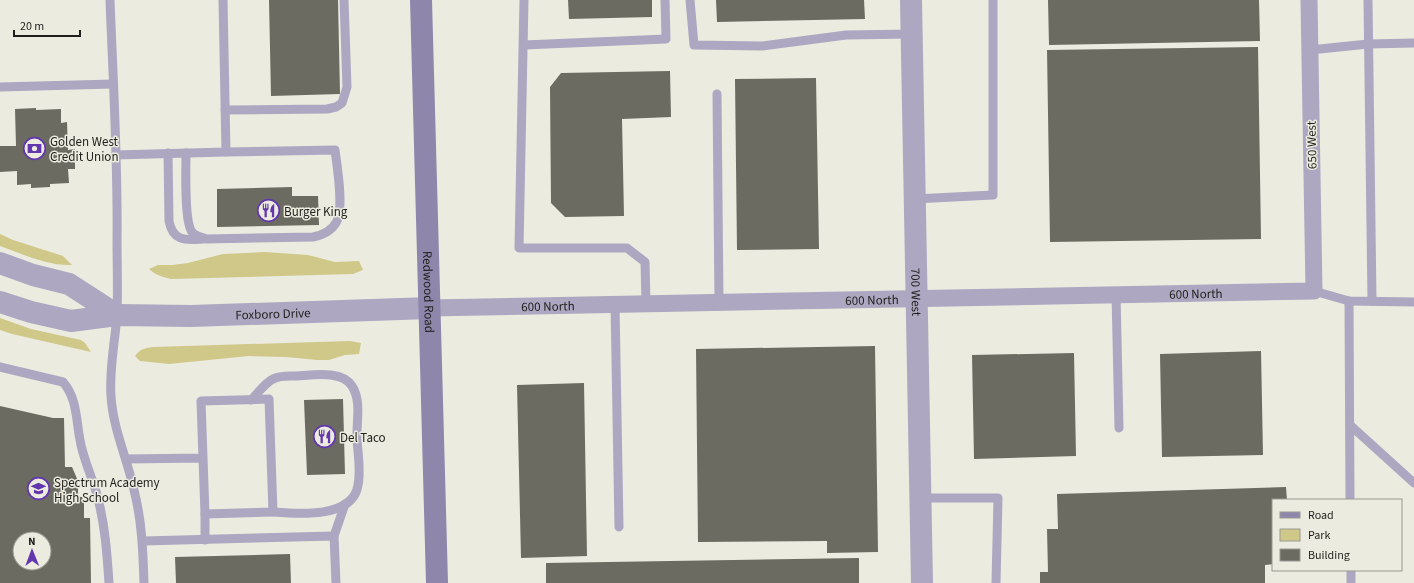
<svg xmlns="http://www.w3.org/2000/svg" width="1414" height="583" viewBox="0 0 1414 583" font-family="'Source Sans 3',sans-serif">
  <style>
    .green { fill: #d0c889 }
    .building { fill: #6c6b62; fill-rule: evenodd }
    .lines { fill: none; stroke-linecap: round; stroke-linejoin: round }
    .service { stroke: #ada7c1; stroke-width: 9 }
    .minor { stroke: #ada7c1; stroke-width: 17 }
    .tertiary { stroke: #ada7c1; stroke-width: 22 }
    .secondary { stroke: #8f86ac; stroke-width: 22 }
    .labels { text-anchor: middle; stroke-width: 3; stroke-linejoin: round; paint-order: stroke }
    .poi-label { font-size: 13px; fill: #201f1b; stroke: #ecebe0; text-anchor: start }
    .street-label { font-size: 13px; fill: #201f1b; stroke: #ecebe0 }
  </style>
  <rect width="100%" height="100%" fill="#ecebe0"/>
  <g class="green">
    <path d="M 0,234 L 13,240 L 63,256 L 72,265 C 47,266 23,254 0,246 Z"/>
    <path d="M 265,252 L 308,255 L 335,262 L 359,261 L 363,270 L 353,274 L 171,279 C 163,277 155,275 149,269 L 158,265 L 172,265 L 188,263 L 223,254 Z"/>
    <path d="M 0,318 L 31,329 L 81,340 L 85,343 L 91,352 L 12,334 L 0,330 Z"/>
    <path d="M 350,341 L 361,343 L 359,354 L 345,355 L 329,360 L 317,360 L 286,357 L 249,356 L 169,364 L 140,361 L 135,356 C 140,349 145,348 153,347 Z"/>
  </g>
  <g class="building">
    <path d="M 269,0 L 338,0 L 340,94 L 271,96 Z"/>
    <path d="M 568,0 L 652,0 L 652,17 L 569,19 Z"/>
    <path d="M 716,0 L 864,0 L 865,19 L 717,22 Z"/>
    <path d="M 1048,0 L 1259,0 L 1260,41 L 1049,45 Z"/>
    <path d="M 1258,47 L 1261,239 L 1050,242 L 1047,50 Z"/>
    <path d="M 670,71 L 671,117 L 622,119 L 624,216 L 565,217 L 551,203 L 550,87 L 561,73 Z"/>
    <path d="M 816,78 L 819,249 L 737,250 L 735,79 Z"/>
    <path d="M 36,108 L 36,110 L 61,109 L 61,123 L 67,122 L 68,150 L 75,149 L 75,169 L 68,169 L 69,183 L 50,184 L 50,187 L 31,188 L 31,184 L 17,185 L 17,171 L 0,172 L 0,146 L 16,146 L 15,109 Z"/>
    <path d="M 292,187 L 292,196 L 318,196 L 319,225 L 217,227 L 217,189 Z"/>
    <path d="M 875,346 L 878,552 L 827,553 L 827,541 L 698,542 L 696,349 Z"/>
    <path d="M 1261,351 L 1263,455 L 1162,457 L 1160,354 Z"/>
    <path d="M 1074,353 L 1076,456 L 974,459 L 972,355 Z"/>
    <path d="M 584,383 L 587,556 L 521,558 L 517,385 Z"/>
    <path d="M 343,399 L 345,474 L 307,475 L 304,400 Z"/>
    <path d="M 0,406 L 53,418 L 64,418 L 65,467 L 72,467 L 78,481 L 78,497 L 84,497 L 84,518 L 90,518 L 91,583 L 0,583 ZM 20,539 L 44,539 L 44,563 L 20,563 Z"/>
    <path d="M 1286,487 L 1287,500 L 1273,500 L 1273,564 L 1265,565 L 1265,583 L 1040,583 L 1040,572 L 1048,572 L 1047,529 L 1058,529 L 1057,494 Z"/>
    <path d="M 290,554 L 291,583 L 176,583 L 175,557 Z"/>
    <path d="M 859,558 L 859,583 L 546,583 L 546,563 Z"/>
  </g>
  <g class="lines">
    <g class="service">
      <path d="M 110,0 C 113,80 118,159 117,239 C 117,264 118,290 117,315 C 115,342 109,369 111,396 C 113,429 127,458 134,490 C 142,521 143,552 144,583"/>
      <path d="M 524,0 L 519,248 L 627,248 L 645,262 L 646,303"/>
      <path d="M 690,0 L 694,45 L 762,46 L 846,35 L 912,34"/>
      <path d="M 1368,0 L 1372,301"/>
      <path d="M 524,45 L 666,39 L 665,0"/>
      <path d="M 1310,50 L 1368,44 L 1414,43"/>
      <path d="M 0,87 L 113,84"/>
      <path d="M 717,94 L 719,302"/>
      <path d="M 225,110 L 327,109 L 336,107 L 342,103 L 347,87 L 344,0"/>
      <path d="M 168,153 L 169,221 C 173,242 186,240 203,239"/>
      <path d="M 186,153 C 186,168 184,222 192,232 C 195,236 201,237 206,239 L 313,237 C 323,235 332,231 337,221 C 344,207 337,166 335,150 L 226,152"/>
      <path d="M 115,155 L 226,152 L 223,0"/>
      <path d="M 914,199 L 993,195 L 993,0"/>
      <path d="M 1314,291 L 1349,301 L 1414,302"/>
      <path d="M 1116,294 L 1119,428"/>
      <path d="M 1349,301 L 1350,500"/>
      <path d="M 615,304 L 619,527"/>
      <path d="M 0,367 L 63,382 C 77,398 76,419 80,440 C 83,459 92,476 97,495 C 105,524 107,553 109,583"/>
      <path d="M 251,400 C 257,394 266,382 273,379 C 280,375 290,376 297,376 C 313,375 342,370 352,386 C 362,402 356,422 357,440 C 358,454 361,471 358,485 C 353,519 297,514 273,512"/>
      <path d="M 1350,425 L 1414,483"/>
      <path d="M 126,459 L 203,458 L 201,401 L 269,399 L 273,512 L 205,514 L 203,458"/>
      <path d="M 921,498 L 998,498 L 996,583"/>
      <path d="M 205,514 L 205,540"/>
      <path d="M 334,536 L 345,504"/>
      <path d="M 143,541 L 334,536 L 336,583"/>
      <path d="M 1351,570 L 1351,583"/>
    </g>
    <path class="minor" id="s1" d="M 430,308 L 1314,291 L 1309,0"/>
    <g class="tertiary">
      <path id="s2" d="M 911,0 L 922,583"/>
      <path d="M 0,263 L 33,275 L 69,284 L 117,315"/>
      <path id="s3" d="M 0,302 L 31,312 L 71,321 L 117,315 L 191,316 L 430,308"/>
    </g>
    <path class="secondary" id="s4" d="M 421,0 L 437,583"/>
  </g>
  <defs>
    <symbol id="bank-ring" viewBox="-11 -11 22 22"><circle r="9.5" fill="#ecebe0" stroke="#6236ad" stroke-width="1.5"/><path d="M-6-4H6V4H-6ZM0-2.3a2.3 2.3 0 1 0 0 4.6a2.3 2.3 0 1 0 0-4.6Z" fill="#6236ad"/></symbol>
    <symbol id="restaurant-ring" viewBox="-11 -11 22 22"><circle r="9.5" fill="#ecebe0" stroke="#6236ad" stroke-width="1.5"/><path d="M-5-6h1v4h1v-4h1v4h1v-4h1v5L-1.5 .5V6h-2V.5L-5-1ZM5-6V6H3V1.5H1.5Q1.5-4 5-6Z" fill="#6236ad"/></symbol>
    <symbol id="school-ring" viewBox="-11 -11 22 22"><circle r="9.5" fill="#ecebe0" stroke="#6236ad" stroke-width="1.5"/><path d="M0-5L7-2L0 1L-7-2ZM-4 1L0 2.5L4 1V4Q0 6-4 4Z" fill="#6236ad"/></symbol>
  </defs>
  <g fill-rule="evenodd">
    <use href="#bank-ring" x="22" y="136" width="25" height="25"/>
    <use href="#restaurant-ring" x="256" y="198" width="25" height="25"/>
    <use href="#restaurant-ring" x="312" y="424" width="25" height="25"/>
    <use href="#school-ring" x="26" y="476" width="25" height="25"/>
  </g>
  <g class="labels">
    <g class="poi-label">
      <text x="50" y="146">Golden West<tspan x="50" dy="15">Credit Union</tspan></text>
      <text x="284" y="216">Burger King</text>
      <text x="340" y="442">Del Taco</text>
      <text x="54" y="487">Spectrum Academy<tspan x="54" dy="15">High School</tspan></text>
    </g>
    <g class="street-label">
      <text transform="translate(1311 145) rotate(-91)" y="5">650 West</text>
      <text dy="5" stroke="none"><textPath href="#s4" startOffset="292">Redwood Road</textPath></text>
      <text dy="5" stroke="none"><textPath href="#s2" startOffset="292">700 West</textPath></text>
      <text dy="5" stroke="none"><textPath href="#s1" startOffset="766">600 North</textPath></text>
      <text dy="5" stroke="none"><textPath href="#s1" startOffset="442">600 North</textPath></text>
      <text dy="5" stroke="none"><textPath href="#s1" startOffset="118">600 North</textPath></text>
      <text dy="5" stroke="none"><textPath href="#s3" startOffset="276">Foxboro Drive</textPath></text>
    </g>
  </g>
  <rect x="1272" y="499" width="130" height="72" fill="#ecebe0" stroke="#9a9991"/>
  <rect x="1280" y="512" width="20" height="6" fill="#8f86ac" stroke="#9a9991"/>
  <text x="1308" y="519" font-size="12" fill="#201f1b">Road</text>
  <rect x="1280" y="529" width="20" height="12" fill="#d0c889" stroke="#9a9991"/>
  <text x="1308" y="539" font-size="12" fill="#201f1b">Park</text>
  <rect x="1280" y="549" width="20" height="12" fill="#6c6b62" stroke="#9a9991"/>
  <text x="1308" y="559" font-size="12" fill="#201f1b">Building</text>
  <g transform="translate(32 551) rotate(359)"><circle r="19" fill="#ecebe0" stroke="#9a9991"/>
  <path d="M0-3L7 15L0 10L-7 15Z" fill="#6236ad"/>
  <text y="-6" font-size="11" font-weight="bold" text-anchor="middle" fill="#201f1b">N</text>
  </g>
  <path d="M14 30v6h66v-6" fill="none" stroke="#201f1b" stroke-width="2"/>
  <text x="20" y="30" font-size="12" fill="#201f1b" stroke="#ecebe0" stroke-width="3" paint-order="stroke">20 m</text>
</svg>
